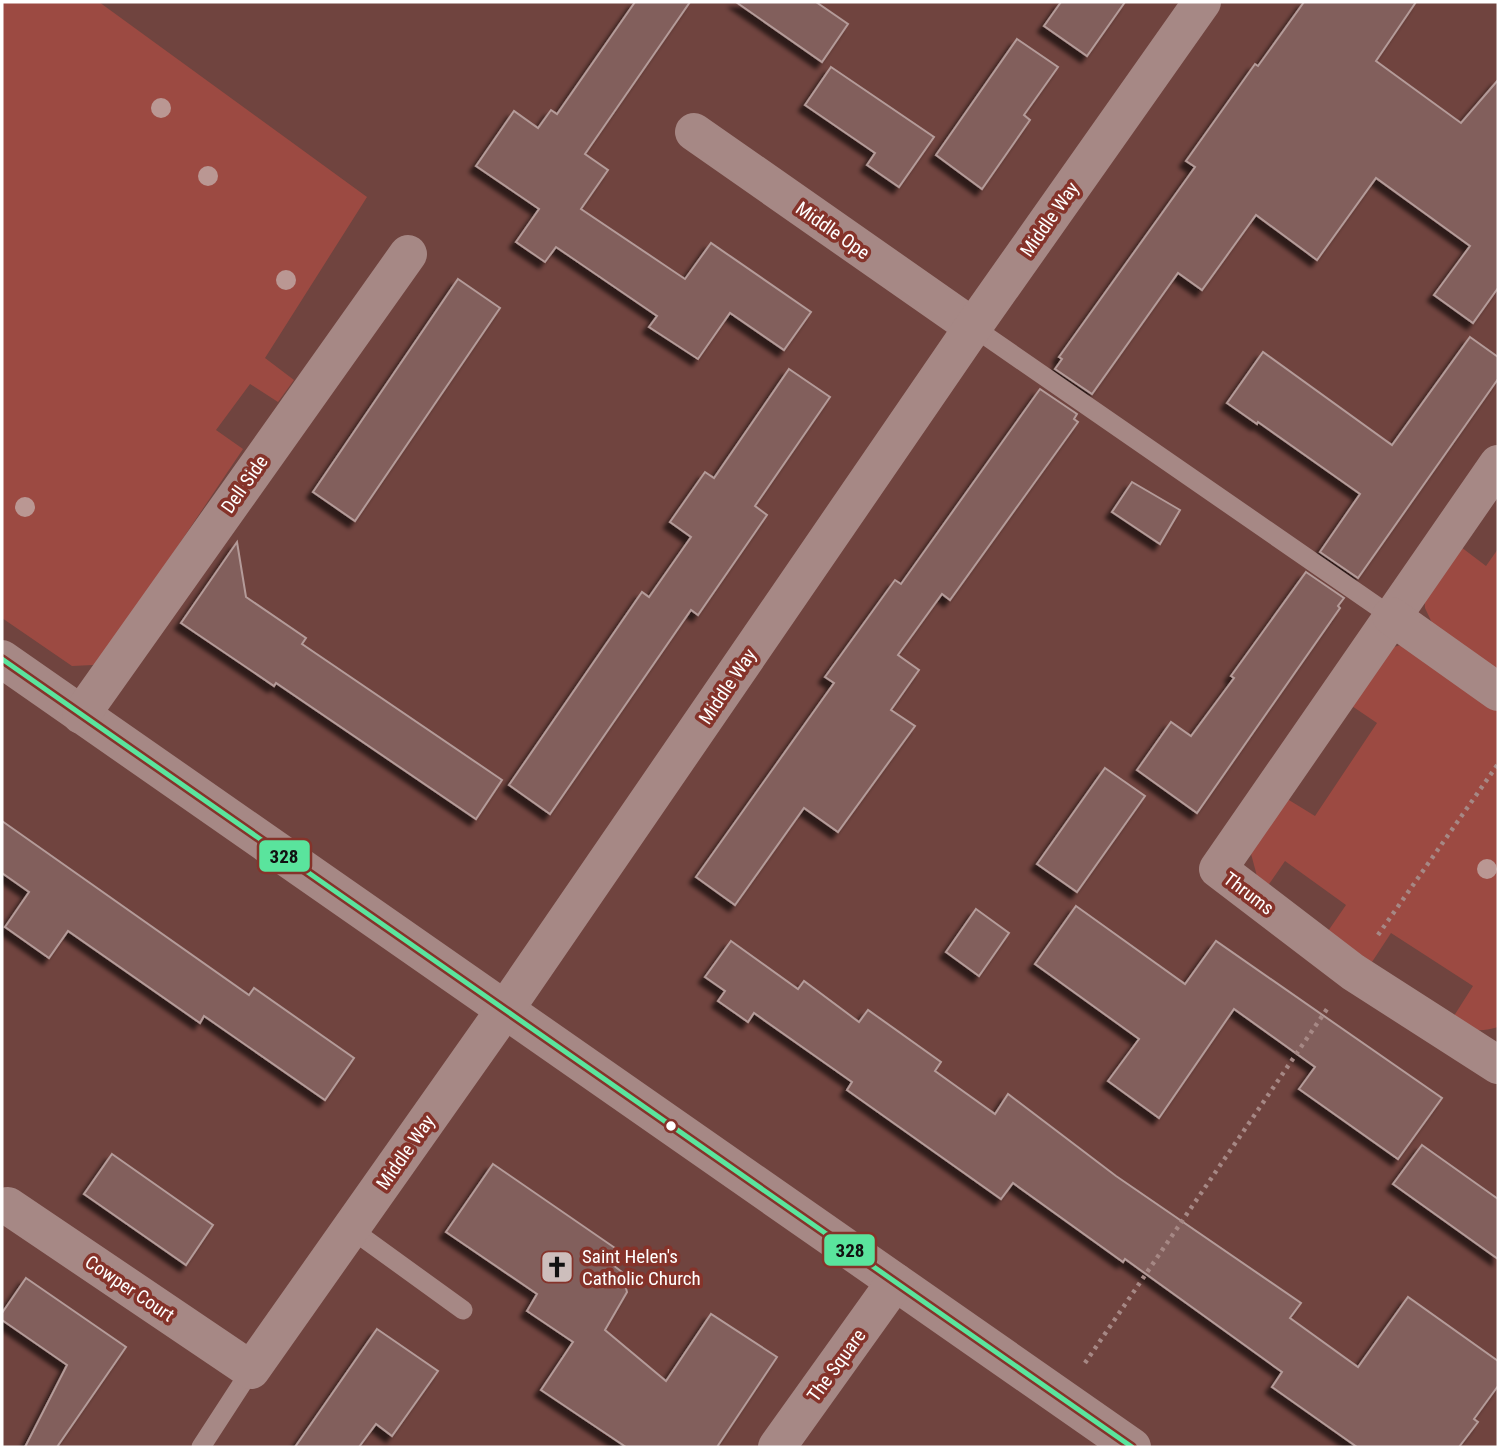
<svg xmlns="http://www.w3.org/2000/svg" width="1500" height="1449" viewBox="0 0 1500 1449" font-family="'Roboto Condensed',sans-serif">
  <style>
    .green { fill: #9c4a42 }
    .building { fill: #825f5c; stroke: #b49b99; stroke-width: 2; filter: url(#shadow) }
    .lines { fill: none; stroke-linecap: round; stroke-linejoin: round }
    .path { stroke: #a68885; stroke-width: 4.5; stroke-dasharray: 3.5 5; stroke-linecap: butt }
    .lane { stroke: #a68885; stroke-width: 19 }
    .street { stroke: #a68885; stroke-width: 38 }
    .bus-1-casing { stroke: #85332a; stroke-width: 10 }
    .bus-1 { stroke: #5ae49d; stroke-width: 5 }
    .tree { fill: #ba9793 }
    .bus-dot { fill: #fff; stroke: #85332a; stroke-width: 2.5 }
    .labels { text-anchor: middle; stroke-width: 7; stroke-linejoin: round; paint-order: stroke }
    .street-label { font-size: 19px; fill: #fff; stroke: #85332a }
    .poi-label { font-size: 19px; fill: #fff; stroke: #85332a; text-anchor: start }
    .line-badge { stroke: #85332a; stroke-width: 2.5 }
    .pale-badge-label { font-size: 19px; text-anchor: middle; font-weight: bold; fill: #111 }
  </style>
  <defs>
    <filter id="shadow"><feDropShadow dx="-6" dy="6" stdDeviation="2" flood-color="#0009"/></filter>
  </defs>
  <rect width="100%" height="100%" fill="#70443f"/>
  <g class="green">
    <path d="M 2,2 L 99,2 L 367,197 L 265,358 L 294,380 L 278,402 L 250,384 L 216,430 L 243,449 L 102,659 L 93,665 L 72,666 L 2,618 Z"/>
    <path d="M 1457,544 L 1486,566 L 1498,549 L 1498,672 L 1433,625 L 1425,608 L 1424,590 Z"/>
    <path d="M 1404,644 L 1498,710 L 1498,1027 C 1476,1033 1471,1031 1452,1019 L 1473,986 L 1391,933 L 1370,965 L 1326,934 L 1346,905 L 1285,861 L 1265,890 L 1258,880 L 1250,850 L 1284,797 L 1315,816 L 1377,723 L 1346,702 L 1387,649 Z"/>
  </g>
  <g class="building">
    <path d="M 635,2 L 690,2 L 585,154 L 608,170 L 581,209 L 685,279 L 711,243 L 811,312 L 784,350 L 730,313 L 698,359 L 649,327 L 657,316 L 556,247 L 545,262 L 516,242 L 539,209 L 476,166 L 514,111 L 538,128 L 551,110 L 557,114 Z"/>
    <path d="M 736,2 L 816,2 L 848,24 L 822,62 Z"/>
    <path d="M 1061,2 L 1125,2 L 1087,56 L 1044,26 Z"/>
    <path d="M 1304,2 L 1416,2 L 1376,61 L 1461,123 L 1498,80 L 1498,288 L 1473,323 L 1434,295 L 1470,246 L 1376,178 L 1317,260 L 1256,215 L 1202,290 L 1178,273 L 1092,394 L 1055,369 L 1062,359 L 1059,357 L 1195,167 L 1186,161 L 1255,64 L 1258,66 Z"/>
    <path d="M 1017,39 L 1058,67 L 1024,115 L 1030,120 L 982,189 L 936,155 Z"/>
    <path d="M 831,67 L 934,137 L 899,187 L 867,165 L 875,153 L 805,105 Z"/>
    <path d="M 458,279 L 500,308 L 355,521 L 313,492 Z"/>
    <path d="M 1470,337 L 1498,357 L 1498,379 L 1358,578 L 1320,552 L 1360,494 L 1258,422 L 1257,424 L 1227,403 L 1263,352 L 1392,445 Z"/>
    <path d="M 789,369 L 830,397 L 755,506 L 767,515 L 698,615 L 691,610 L 550,814 L 509,785 L 642,592 L 649,597 L 691,537 L 670,522 L 705,472 L 714,478 Z"/>
    <path d="M 1040,389 L 1077,414 L 1074,419 L 1078,422 L 950,600 L 942,594 L 898,655 L 919,670 L 891,710 L 915,726 L 838,832 L 804,808 L 735,905 L 696,877 L 834,683 L 825,677 L 895,580 L 901,584 Z"/>
    <path d="M 1132,482 L 1180,510 L 1160,544 L 1112,512 Z"/>
    <path d="M 237,542 L 246,597 L 306,638 L 302,644 L 502,780 L 476,819 L 276,683 L 274,686 L 181,623 Z"/>
    <path d="M 1306,572 L 1344,598 L 1338,606 L 1340,608 L 1197,813 L 1137,770 L 1171,722 L 1191,736 L 1234,678 L 1231,676 Z"/>
    <path d="M 1105,768 L 1145,796 L 1077,892 L 1037,864 Z"/>
    <path d="M 2,821 L 249,995 L 254,988 L 354,1058 L 325,1100 L 204,1016 L 200,1023 L 68,931 L 49,958 L 5,927 L 29,892 L 2,873 Z"/>
    <path d="M 1076,906 L 1185,984 L 1216,941 L 1442,1098 L 1398,1159 L 1299,1089 L 1315,1067 L 1234,1009 L 1159,1118 L 1108,1081 L 1139,1039 L 1035,964 Z"/>
    <path d="M 976,909 L 1009,933 L 979,976 L 946,952 Z"/>
    <path d="M 731,941 L 798,989 L 804,981 L 859,1022 L 868,1010 L 941,1062 L 935,1071 L 995,1114 L 1008,1094 L 1116,1176 L 1301,1303 L 1290,1318 L 1358,1367 L 1408,1297 L 1498,1361 L 1498,1386 L 1474,1419 L 1478,1422 L 1459,1447 L 1357,1447 L 1272,1387 L 1282,1372 L 1125,1259 L 1123,1262 L 1013,1183 L 1001,1199 L 847,1090 L 852,1082 L 754,1013 L 748,1022 L 718,1001 L 725,991 L 705,977 Z"/>
    <path d="M 1422,1145 L 1498,1199 L 1498,1259 L 1393,1184 Z"/>
    <path d="M 112,1154 L 213,1225 L 186,1265 L 84,1194 Z"/>
    <path d="M 493,1164 L 615,1248 L 609,1262 L 622,1272 L 627,1292 L 605,1330 L 666,1381 L 711,1314 L 777,1357 L 717,1447 L 626,1447 L 541,1390 L 573,1342 L 527,1311 L 537,1294 L 446,1232 Z"/>
    <path d="M 26,1278 L 126,1347 L 57,1447 L 25,1447 L 67,1365 L 2,1320 L 2,1313 Z"/>
    <path d="M 377,1329 L 438,1371 L 392,1436 L 376,1424 L 359,1447 L 295,1447 Z"/>
  </g>
  <g class="lines">
    <g class="path">
      <path d="M 1378,935 L 1498,764"/>
      <path d="M 1085,1363 L 1327,1009"/>
    </g>
    <g class="lane">
      <path d="M 973,327 L 1391,616"/>
      <path d="M 351,1229 L 463,1310"/>
      <path d="M 201,1447 L 251,1370"/>
    </g>
    <g class="street">
      <path d="M 694,132 L 973,327"/>
      <path d="M 1498,464 L 1218,869 L 1353,972 L 1498,1065"/>
      <path d="M 1391,616 L 1498,692"/>
      <path d="M 2,659 L 1132,1447"/>
      <path d="M 81,715 L 408,254"/>
      <path d="M 8,1206 L 251,1370 L 504,1011 L 973,327 L 1202,2"/>
      <path d="M 777,1447 L 895,1282"/>
    </g>
    <defs>
      <path id="bus-1" d="M 2,659 L 1132,1447"/>
    </defs>
    <use href="#bus-1" class="bus-1-casing"/>
    <use href="#bus-1" class="bus-1"/>
  </g>
  <g class="tree">
    <circle cx="161" cy="108" r="10"/>
    <circle cx="208" cy="176" r="10"/>
    <circle cx="286" cy="280" r="10"/>
    <circle cx="25" cy="507" r="10"/>
    <circle cx="1487" cy="869" r="10"/>
  </g>
  <defs>
    <symbol id="church-square" viewBox="-11 -11 22 22"><rect x="-9" y="-9" width="18" height="18" rx="4" fill="#cdbebc" stroke="#85332a"/><path d="M-1.2-6h2.4v3.5h3.3v2.4h-3.3V6h-2.4V-.1h-3.3v-2.4h3.3Z" fill="#111"/></symbol>
  </defs>
  <g fill-rule="evenodd">
    <use href="#church-square" x="538" y="1248" width="38" height="38"/>
  </g>
  <circle class="bus-dot" cx="671" cy="1126" r="6"/>
  <g class="labels">
    <g class="street-label">
      <text transform="translate(1049 219) rotate(-55)" y="7">Middle Way</text>
      <text transform="translate(833 230) rotate(35)" y="7">Middle Ope</text>
      <text transform="translate(244 484) rotate(-55)" y="7">Dell Side</text>
      <text transform="translate(727 686) rotate(-56)" y="7">Middle Way</text>
      <text transform="translate(1249 893) rotate(37)" y="7">Thrums</text>
      <text transform="translate(405 1152) rotate(-55)" y="7">Middle Way</text>
      <text transform="translate(130 1288) rotate(34)" y="7">Cowper Court</text>
      <text transform="translate(836 1365) rotate(-54)" y="7">The Square</text>
    </g>
    <g class="poi-label">
      <text x="582" y="1263">Saint Helen's<tspan x="582" dy="22">Catholic Church</tspan></text>
    </g>
  </g>
  <g class="line-badge">
    <rect x="258" y="839" width="53" height="34" rx="7" fill="#5ae49d"/>
    <rect x="823" y="1233" width="53" height="34" rx="7" fill="#5ae49d"/>
  </g>
  <g class="pale-badge-label">
    <text x="284" y="863">328</text>
    <text x="850" y="1257">328</text>
  </g>
  <rect width="1500" height="1449" fill="none" stroke="#ffffff" stroke-width="7"/>
</svg>
